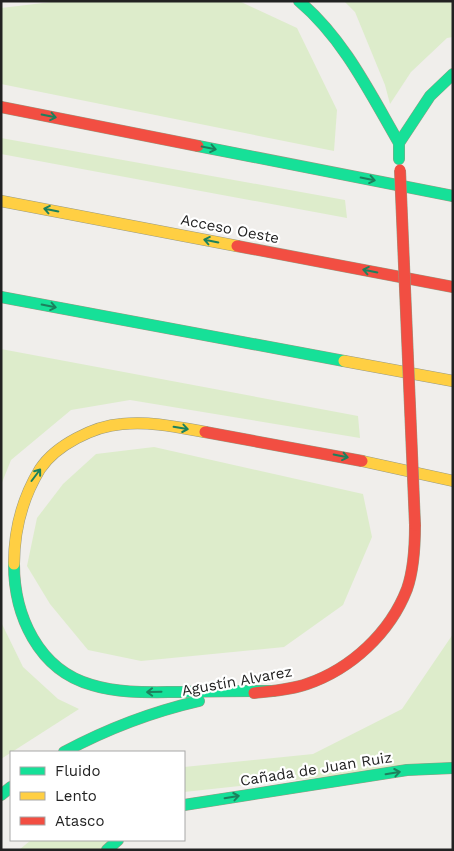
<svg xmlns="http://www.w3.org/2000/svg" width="454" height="851" viewBox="0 0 454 851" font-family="'Work Sans',sans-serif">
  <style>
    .grass { fill: #ddeccb }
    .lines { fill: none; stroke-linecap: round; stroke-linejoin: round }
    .fast-casing { stroke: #999a82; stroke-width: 12 }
    .slow-casing { stroke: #999a82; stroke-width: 12 }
    .jam-casing { stroke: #999a82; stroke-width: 12 }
    .fast { stroke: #16e098; stroke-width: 11 }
    .slow { stroke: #ffcf43; stroke-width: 11 }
    .jam { stroke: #f24e42; stroke-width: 11 }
    .jam-bridge-casing { stroke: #999a82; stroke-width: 12; stroke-linecap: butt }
    .jam-bridge { stroke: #f24e42; stroke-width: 11 }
    .oneway { stroke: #1c815d }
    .labels { text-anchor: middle; stroke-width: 4.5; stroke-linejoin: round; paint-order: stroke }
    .street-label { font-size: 15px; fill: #222; stroke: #fff }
  </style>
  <rect width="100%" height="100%" fill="#f0eeeb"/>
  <g class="grass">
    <path d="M 60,1 L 239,1 L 297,28 L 337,110 L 334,151 L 1,84 L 1,8 Z"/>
    <path d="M 344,1 L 453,1 L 453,37 L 447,38 L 411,72 L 390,104 L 385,85 L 355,12 Z"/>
    <path d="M 1,138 L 345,200 L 347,218 L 1,154 Z"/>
    <path d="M 1,349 L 358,416 L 360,438 L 130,400 L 71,410 L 11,460 L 1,485 Z"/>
    <path d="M 154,447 L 363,494 L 372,537 L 343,605 L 284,647 L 141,661 L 88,650 L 50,604 L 27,566 L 37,518 L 63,484 L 96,454 Z"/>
    <path d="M 1,622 L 23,667 L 58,699 L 79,709 L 1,759 Z"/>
    <path d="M 453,634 L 453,763 L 184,792 L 184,767 L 313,754 L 402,709 Z"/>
    <path d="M 31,840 L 110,840 L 99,850 L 19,850 Z"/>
  </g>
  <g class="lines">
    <defs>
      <g id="fast">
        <path d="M 299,1 C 344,39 370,93 399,143"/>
        <path d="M 198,146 L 453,196"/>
        <path d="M 399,159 L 399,143 L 430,96 L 453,74"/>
        <path d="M 1,297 L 344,361"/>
        <path d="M 14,564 C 14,615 38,670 92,685 C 121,694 152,692 182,692 C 212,691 243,691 273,691"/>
        <path d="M 64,752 C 107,729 151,712 199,701"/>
        <path d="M 1,795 L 11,787"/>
        <path d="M 184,805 L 407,770 L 453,768"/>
        <path d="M 107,850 L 118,840"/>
      </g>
      <g id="slow">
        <path d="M 1,201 L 237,246"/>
        <path d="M 344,361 L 453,381"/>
        <path d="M 362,461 L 453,481"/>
        <path d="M 14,564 C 14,531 23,497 40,469 C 56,445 94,426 122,424 C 150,421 177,427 205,432"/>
      </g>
      <g id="jam">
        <path d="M 1,107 L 198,146"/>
        <path d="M 237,246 L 453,287"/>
        <path d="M 205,432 L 362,461"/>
        <path d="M 254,693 C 272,691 290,690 307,684 C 351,669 390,633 407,589 C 414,569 415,547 415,525"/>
      </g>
    </defs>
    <use href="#fast" class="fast-casing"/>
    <use href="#slow" class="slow-casing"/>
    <use href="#jam" class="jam-casing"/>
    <use href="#fast" class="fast"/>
    <use href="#slow" class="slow"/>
    <use href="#jam" class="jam"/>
    <defs>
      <path id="jam-bridge" d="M 400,170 L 415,525"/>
    </defs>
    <use href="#jam-bridge" class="jam-bridge-casing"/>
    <use href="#jam-bridge" class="jam-bridge"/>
  </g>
  <defs><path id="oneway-shaft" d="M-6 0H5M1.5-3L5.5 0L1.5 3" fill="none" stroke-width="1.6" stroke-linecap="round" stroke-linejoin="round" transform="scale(1.25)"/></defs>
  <g class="oneway">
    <use href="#oneway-shaft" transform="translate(49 116) rotate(11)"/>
    <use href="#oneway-shaft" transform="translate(209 148) rotate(11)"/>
    <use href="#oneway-shaft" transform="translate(368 179) rotate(11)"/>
    <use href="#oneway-shaft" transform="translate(51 210) rotate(-169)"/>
    <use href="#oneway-shaft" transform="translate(211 241) rotate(-169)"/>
    <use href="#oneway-shaft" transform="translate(370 271) rotate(-169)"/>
    <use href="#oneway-shaft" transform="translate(49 306) rotate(11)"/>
    <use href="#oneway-shaft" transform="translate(181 428) rotate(9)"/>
    <use href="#oneway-shaft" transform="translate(341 456) rotate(12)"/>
    <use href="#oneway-shaft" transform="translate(36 475) rotate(-53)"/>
    <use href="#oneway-shaft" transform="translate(154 692) rotate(179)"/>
    <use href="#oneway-shaft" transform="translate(393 773) rotate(-9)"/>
    <use href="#oneway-shaft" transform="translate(232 797) rotate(-9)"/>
  </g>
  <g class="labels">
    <g class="street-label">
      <text transform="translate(230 229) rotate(11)" y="5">Acceso Oeste</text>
      <text transform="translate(237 681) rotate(-10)" y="5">Agustín Alvarez</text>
      <text transform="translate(316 769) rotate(-9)" y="5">Cañada de Juan Ruiz</text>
    </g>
  </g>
  <rect width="454" height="851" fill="none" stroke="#222222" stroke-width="5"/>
  <rect x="10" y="751" width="175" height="90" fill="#ffffff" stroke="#a7a7a7"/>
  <rect x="20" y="767" width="25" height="8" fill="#16e098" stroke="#a7a7a7"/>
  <text x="55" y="776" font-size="15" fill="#222222">Fluido</text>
  <rect x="20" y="792" width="25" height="8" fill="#ffcf43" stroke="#a7a7a7"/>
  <text x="55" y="801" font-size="15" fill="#222222">Lento</text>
  <rect x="20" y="817" width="25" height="8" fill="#f24e42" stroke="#a7a7a7"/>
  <text x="55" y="826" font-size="15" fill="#222222">Atasco</text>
</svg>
